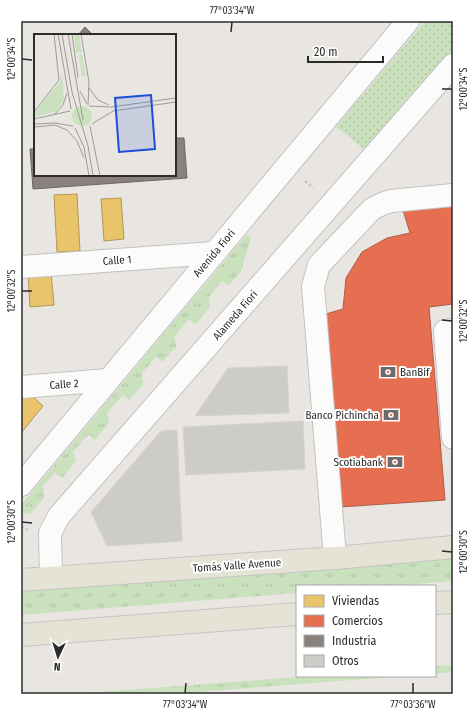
<svg xmlns="http://www.w3.org/2000/svg" width="474" height="715" viewBox="0 0 474 715" font-family="'Fira Sans Condensed',sans-serif">
  <style>
    .grass { fill: url(#grass-tufts) }
    .park { fill: url(#park-dots) }
    .homes { fill: #e9c46a; stroke: #b09657 }
    .shops { fill: #e76f51; stroke: #af5b46 }
    .industry { fill: #8a817c; stroke: #6e6764 }
    .building { fill: #ceccc9; stroke: #d4d2ce }
    .lines { fill: none; stroke-linecap: round; stroke-linejoin: round }
    .minor-casing { stroke: #c3c2c1; stroke-width: 24 }
    .major-casing { stroke: #c5c4c2; stroke-width: 24 }
    .path { stroke: #c8c8c7; stroke-width: 2.5; stroke-dasharray: 3 2; stroke-linecap: butt }
    .minor { stroke: #fcfbfb; stroke-width: 22 }
    .major { stroke: #e5e3d6; stroke-width: 22 }
    .ticks { fill: none; stroke: #2b2b2b; stroke-width: 1.5 }
    .labels { text-anchor: middle; stroke-width: 4; stroke-linejoin: round; paint-order: stroke }
    .street-label { font-size: 11px; fill: #2b2b2b; stroke: #fff }
    .poi-label { font-size: 11px; fill: #2b2b2b; stroke: #fff; text-anchor: end }
    .inset-road { fill: none; stroke: #9d9b99; stroke-width: 1 }
    .view { fill: #1d4ed8; fill-opacity: 0.15; stroke: #1d4ed8; stroke-width: 2 }
    .inset-edge { fill: none; stroke: #2b2b2b; stroke-width: 2 }
    .neatline { fill: none; stroke: #2b2b2b; stroke-width: 1.5 }
    .ticks-label { font-size: 10px; text-anchor: middle; fill: #2b2b2b }
  </style>
  <defs>
    <pattern id="grass-tufts" width="24" height="20" patternUnits="userSpaceOnUse"><rect width="24" height="20" fill="#cae1be"/><path d="M3 7l-1-3M5 7V3M7 7l1-3M15 17l-1-3M17 17v-4M19 17l1-3" fill="none" stroke="#aec1a3"/></pattern>
    <pattern id="park-dots" width="8" height="8" patternUnits="userSpaceOnUse"><rect width="8" height="8" fill="#cae1be"/><path d="M2 2h.1M6 6h.1" fill="none" stroke="#aec1a3" stroke-width="1.8" stroke-linecap="round"/></pattern>
  </defs>
  <rect width="100%" height="100%" fill="#e9e6e2"/>
  <g class="grass">
    <path d="M 247,234 L 251,238 L 241,271 L 229,286 L 222,281 L 209,297 L 210,307 L 196,324 L 189,319 L 174,337 L 177,346 L 163,362 L 156,357 L 142,373 L 143,385 L 129,400 L 123,395 L 107,413 L 109,423 L 95,440 L 89,434 L 73,452 L 76,461 L 62,478 L 55,473 L 43,486 L 44,498 L 30,514 L 21,513 L 21,505 Z"/>
    <path d="M 453,558 L 453,581 L 389,586 L 297,586 L 297,593 L 21,615 L 21,590 Z"/>
    <path d="M 453,665 L 453,672 L 435,674 L 435,666 Z"/>
    <path d="M 312,676 L 406,676 L 170,694 L 72,694 Z"/>
  </g>
  <path class="park" d="M 425,21 L 453,21 L 453,53 L 365,150 L 336,127 Z"/>
  <g class="homes">
    <path d="M 77,194 L 80,251 L 57,252 L 54,195 Z"/>
    <path d="M 121,198 L 124,239 L 104,241 L 101,199 Z"/>
    <path d="M 51,272 L 54,305 L 30,307 L 28,274 Z"/>
    <path d="M 29,393 L 43,406 L 21,433 L 21,394 Z"/>
  </g>
  <path class="shops" d="M 453,205 L 453,304 L 429,307 L 445,500 L 340,507 L 326,314 L 343,309 L 346,278 L 362,252 L 387,238 L 410,233 L 403,210 Z"/>
  <g class="industry">
    <path d="M 85,27 L 93,35 L 78,35 Z"/>
    <path d="M 175,138 L 184,138 L 187,178 L 33,189 L 30,149 L 35,149 L 35,175 L 175,175 Z"/>
  </g>
  <g class="building">
    <path d="M 287,366 L 289,413 L 195,416 L 228,368 Z"/>
    <path d="M 303,421 L 305,469 L 186,475 L 183,427 Z"/>
    <path d="M 177,430 L 182,541 L 107,546 L 91,512 L 161,431 Z"/>
  </g>
  <g class="lines">
    <defs>
      <g id="minor">
        <path d="M 21,267 L 214,253"/>
        <path d="M 453,330 L 445,331 L 453,438"/>
        <path d="M 21,387 L 108,380"/>
        <path d="M 21,485 L 408,21"/>
        <path d="M 335,558 L 313,286 L 319,265 L 372,209 L 382,204 L 391,201 L 453,195"/>
        <path d="M 51,578 L 50,533 L 59,516 L 453,65"/>
      </g>
      <g id="major">
        <path d="M 21,580 L 335,558 L 453,547"/>
        <path d="M 435,603 L 453,602"/>
        <path d="M 21,635 L 297,614"/>
      </g>
    </defs>
    <use href="#minor" class="minor-casing"/>
    <use href="#major" class="major-casing"/>
    <g class="path">
      <path d="M 305,181 L 313,188"/>
      <path d="M 21,527 L 28,530"/>
    </g>
    <use href="#minor" class="minor"/>
    <use href="#major" class="major"/>
  </g>
  <path class="ticks" d="M 231,32 L 232,22M 22,59 L 32,60M 442,89 L 452,89M 22,291 L 32,291M 442,320 L 452,321M 22,522 L 32,523M 442,551 L 452,552M 185,693 L 186,683M 413,693 L 413,683"/>
  <defs>
    <symbol id="bank-bare" viewBox="-9 -9 18 18"><path d="M-6-4H6V4H-6ZM0-2.3a2.3 2.3 0 1 0 0 4.6a2.3 2.3 0 1 0 0-4.6Z" fill="#6e6c6b" stroke="#fff" stroke-width="2.5" paint-order="stroke"/></symbol>
  </defs>
  <g fill-rule="evenodd">
    <use href="#bank-bare" x="377" y="361" width="22" height="22"/>
    <use href="#bank-bare" x="380" y="404" width="22" height="22"/>
    <use href="#bank-bare" x="384" y="451" width="22" height="22"/>
  </g>
  <g class="labels">
    <g class="street-label">
      <text transform="translate(214 253) rotate(-50)" y="4">Avenida Fiori</text>
      <text transform="translate(117 260) rotate(-4)" y="4">Calle 1</text>
      <text transform="translate(235 315) rotate(-49)" y="4">Alameda Fiori</text>
      <text transform="translate(64 384) rotate(-4)" y="4">Calle 2</text>
      <text transform="translate(237 565) rotate(-4)" y="4">Tomás Valle Avenue</text>
    </g>
    <g class="poi-label">
      <text x="400" y="376" text-anchor="start">BanBif</text>
      <text x="379" y="419">Banco Pichincha</text>
      <text x="383" y="466">Scotiabank</text>
    </g>
  </g>
  <g transform="translate(34 34)">
    <rect width="142" height="142" fill="#e9e6e2"/>
    <path d="M 40,0 L 45,0 L 48,18 L 42,19 ZM 48,20 L 52,42 L 48,42 L 45,21 Z" fill="#cae1be"/>
    <path d="M 28,39 L 30,66 L 22,78 L 0,83 L 0,79 L 26,48 ZM38 82a10 10 0 1 1 20 0a10 10 0 1 1-20 0Z" fill="#cae1be"/>
    <path class="inset-road" d="M 24,0 L 37,75M 28,0 L 38,58 L 54,112 L 59,142M 34,0 L 49,86M 38,0 L 44,44M 47,0 L 55,48 L 54,71M 55,54 L 64,66 L 75,71M 46,57 L 53,70M 55,72 L 77,73 L 142,64M 0,78 L 25,46 L 20,0M 21,80 L 29,71 L 33,59M 0,85 L 36,77M 0,90 L 21,89 L 39,92M 58,90 L 79,77 L 142,68M 56,92 L 66,142M 0,93 L 21,91 L 33,96 L 43,107 L 50,124M 41,94 L 50,113 L 55,142"/>
    <path class="view" d="M 117,61 L 121,115 L 85,118 L 81,64 Z"/>
    <rect width="142" height="142" class="inset-edge"/>
  </g>
  <rect width="474" height="715" fill="none" stroke="#ffffff" stroke-width="44"/>
  <rect x="296" y="585" width="140" height="92" fill="#ffffff" stroke="#aaaaaa"/>
  <rect x="304" y="595" width="20" height="12" fill="#e9c46a" stroke="#aaaaaa"/>
  <text x="332" y="605" font-size="12" fill="#2b2b2b">Viviendas</text>
  <rect x="304" y="615" width="20" height="12" fill="#e76f51" stroke="#aaaaaa"/>
  <text x="332" y="625" font-size="12" fill="#2b2b2b">Comercios</text>
  <rect x="304" y="635" width="20" height="12" fill="#8a817c" stroke="#aaaaaa"/>
  <text x="332" y="645" font-size="12" fill="#2b2b2b">Industria</text>
  <rect x="304" y="655" width="20" height="12" fill="#ceccc9" stroke="#aaaaaa"/>
  <text x="332" y="665" font-size="12" fill="#2b2b2b">Otros</text>
  <g transform="translate(58 657) rotate(184)" stroke="#ffffff" stroke-width="3" paint-order="stroke">
  <path d="M0-3L7 15L0 10L-7 15Z" fill="#2b2b2b"/>
  <text y="-6" font-size="11" font-weight="bold" text-anchor="middle" fill="#2b2b2b">N</text>
  </g>
  <path d="M308 56v6h75v-6" fill="none" stroke="#2b2b2b" stroke-width="2"/>
  <text x="314" y="56" font-size="12" fill="#2b2b2b" stroke="#ffffff" stroke-width="3" paint-order="stroke">20 m</text>
  <rect x="22" y="22" width="430" height="671" class="neatline"/>
  <g class="ticks-label">
    <text x="232" y="14">77°03'34"W</text>
    <text transform="translate(11 59) rotate(-90)" y="4">12°00'34"S</text>
    <text transform="translate(463 89) rotate(-90)" y="4">12°00'34"S</text>
    <text transform="translate(11 291) rotate(-90)" y="4">12°00'32"S</text>
    <text transform="translate(463 321) rotate(-90)" y="4">12°00'32"S</text>
    <text transform="translate(11 522) rotate(-90)" y="4">12°00'30"S</text>
    <text transform="translate(463 552) rotate(-90)" y="4">12°00'30"S</text>
    <text x="185" y="708">77°03'34"W</text>
    <text x="413" y="708">77°03'36"W</text>
  </g>
</svg>
